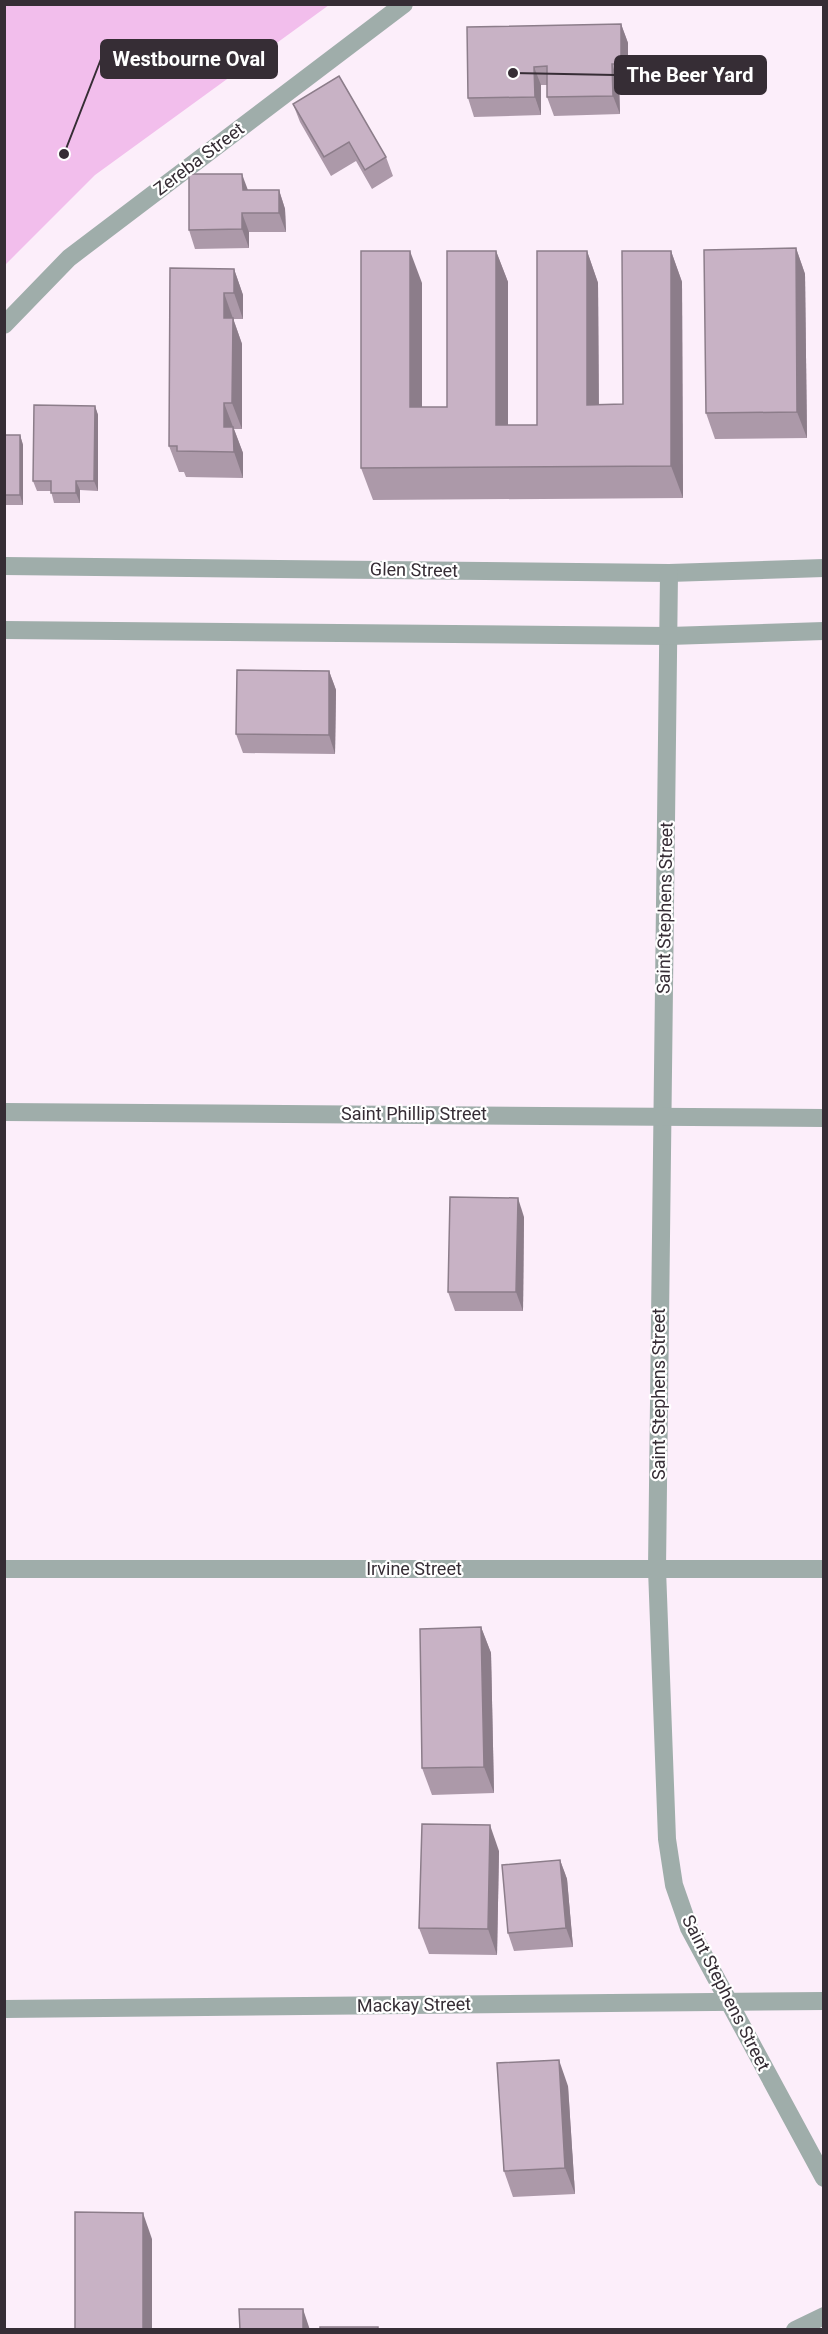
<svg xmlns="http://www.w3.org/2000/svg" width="828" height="2334" viewBox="0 0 828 2334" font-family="Roboto,sans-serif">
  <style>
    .grass { fill: #f2beec }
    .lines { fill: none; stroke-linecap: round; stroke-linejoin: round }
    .minor { stroke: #9fadaa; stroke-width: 18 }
    .wall { fill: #ac99a9 }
    .shaded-wall { fill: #8c7d8a }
    .building { fill: #c8b2c5; stroke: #8c7d8a; stroke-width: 1.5 }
    .labels { text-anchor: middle; stroke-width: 4.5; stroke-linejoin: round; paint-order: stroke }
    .street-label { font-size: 18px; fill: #362d35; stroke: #fff }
    .leader { fill: none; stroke: #362d35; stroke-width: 2 }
    .callout-dot { fill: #362d35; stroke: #fff; stroke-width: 2 }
    .callout { fill: #362d35; stroke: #362d35; stroke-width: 2 }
    .callout-label { font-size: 20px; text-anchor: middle; font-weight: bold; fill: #fff }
  </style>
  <rect width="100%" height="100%" fill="#fceefa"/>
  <path class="grass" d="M 5,4 L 329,4 L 329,5 L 95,175 L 5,265 Z"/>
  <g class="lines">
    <g class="minor">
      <path d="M 4,325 L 69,258 L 404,4"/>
      <path d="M 4,566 L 669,573 L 824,568"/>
      <path d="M 669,573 L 657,1569 L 667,1839 L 674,1885 L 689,1928 L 824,2178"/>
      <path d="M 4,630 L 669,636 L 824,631"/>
      <path d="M 4,1112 L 824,1118"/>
      <path d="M 4,1569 L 824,1569"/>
      <path d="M 4,2009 L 824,2001"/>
      <path d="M 795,2330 L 824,2316"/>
    </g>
  </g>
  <g class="wall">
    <path d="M 621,24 L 628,43 L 628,83 L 619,83 L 620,114 L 554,116 L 547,97 L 547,85 L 541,85 L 541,115 L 474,117 L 468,98 Z"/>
    <path d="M 293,104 L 386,157 L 393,176 L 372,189 L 356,161 L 331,176 L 300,122 Z"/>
    <path d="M 248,190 L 279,190 L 285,209 L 286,232 L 249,232 L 249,248 L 195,249 L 189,230 Z"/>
    <path d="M 796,248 L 805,274 L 807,438 L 715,439 L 706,413 Z"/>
    <path d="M 496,251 L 508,282 L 508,425 L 537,425 L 587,251 L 598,283 L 599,405 L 623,404 L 671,251 L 682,282 L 683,498 L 373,500 L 361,468 L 422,283 L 422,407 L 447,407 Z"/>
    <path d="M 170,268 L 234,269 L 243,295 L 243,319 L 234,319 L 234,321 L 242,344 L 242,429 L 234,429 L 243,453 L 243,478 L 186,477 L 184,472 L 179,472 L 169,446 Z"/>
    <path d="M 95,406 L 98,415 L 98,491 L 80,490 L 80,503 L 54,503 L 51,491 L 37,491 L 33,481 Z"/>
    <path d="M 4,435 L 20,435 L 23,445 L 23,505 L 4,505 Z"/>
    <path d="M 329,671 L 336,690 L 335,754 L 243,753 L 236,734 Z"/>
    <path d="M 524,1217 L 523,1311 L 455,1311 L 448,1292 Z"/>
    <path d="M 481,1627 L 491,1653 L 494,1793 L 432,1795 L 422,1768 Z"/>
    <path d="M 499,1851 L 497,1955 L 429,1954 L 419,1928 Z"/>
    <path d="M 560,1860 L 567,1879 L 573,1947 L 514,1951 L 508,1933 Z"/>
    <path d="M 568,2086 L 575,2194 L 513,2197 L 504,2171 Z"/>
  </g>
  <g class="shaded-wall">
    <path d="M 621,24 L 628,43 L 628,83 L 621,64 Z"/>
    <path d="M 612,64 L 619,83 L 620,114 L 613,96 Z"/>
    <path d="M 534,67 L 541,85 L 541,115 L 535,97 Z"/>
    <path d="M 242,174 L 249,193 L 243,190 Z"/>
    <path d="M 279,190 L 285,209 L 286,232 L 279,213 Z"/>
    <path d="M 242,213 L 249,232 L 249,248 L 242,229 Z"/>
    <path d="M 796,248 L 805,274 L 807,438 L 797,412 Z"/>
    <path d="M 410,251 L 422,283 L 422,439 L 410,407 Z"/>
    <path d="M 496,251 L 508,282 L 508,457 L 496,425 Z"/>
    <path d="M 587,251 L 598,283 L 599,436 L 587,405 Z"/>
    <path d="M 671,251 L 682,282 L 683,498 L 671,466 Z"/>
    <path d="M 234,269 L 243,295 L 243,319 L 234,293 Z"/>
    <path d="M 224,293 L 242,344 L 242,429 L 232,403 L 224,318 Z"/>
    <path d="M 224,403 L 243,453 L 243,478 L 234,452 L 233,439 L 233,453 L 224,427 Z"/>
    <path d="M 95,406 L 98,415 L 98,491 L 94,481 Z"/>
    <path d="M 20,435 L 23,445 L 23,505 L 20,495 Z"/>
    <path d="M 76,481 L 80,490 L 80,503 L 76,493 Z"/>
    <path d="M 329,671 L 336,690 L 335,754 L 329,735 Z"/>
    <path d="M 518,1198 L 524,1217 L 523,1311 L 516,1292 Z"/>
    <path d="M 481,1627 L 491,1653 L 494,1793 L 484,1767 Z"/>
    <path d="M 490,1825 L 499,1851 L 497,1955 L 488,1929 Z"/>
    <path d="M 560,1860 L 567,1879 L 573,1947 L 566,1928 Z"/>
    <path d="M 559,2060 L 568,2086 L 575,2194 L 565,2168 Z"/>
    <path d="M 143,2213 L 152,2239 L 152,2330 L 143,2330 Z"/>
    <path d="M 303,2309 L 310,2330 L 303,2330 Z"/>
  </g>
  <g class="building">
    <path d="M 621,24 L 621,64 L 612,64 L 613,96 L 547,97 L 547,66 L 534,67 L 535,97 L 468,98 L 467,27 Z"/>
    <path d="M 339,76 L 386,157 L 365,170 L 349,142 L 324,157 L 293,104 Z"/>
    <path d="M 189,174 L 242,174 L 243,190 L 279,190 L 279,213 L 242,213 L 242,229 L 189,230 Z"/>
    <path d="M 796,248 L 797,412 L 706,413 L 704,250 Z"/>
    <path d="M 361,251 L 410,251 L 410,407 L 447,407 L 447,251 L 496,251 L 496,425 L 537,425 L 537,251 L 587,251 L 587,405 L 623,404 L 622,251 L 671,251 L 671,466 L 361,468 Z"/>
    <path d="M 170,268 L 234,269 L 234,293 L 224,293 L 224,318 L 233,318 L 232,403 L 224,403 L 224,427 L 233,427 L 234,452 L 177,451 L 177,446 L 169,446 Z"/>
    <path d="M 34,405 L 95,406 L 94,481 L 76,481 L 76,493 L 51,493 L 51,481 L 33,481 Z"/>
    <rect x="4" y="435" width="16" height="60"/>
    <path d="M 237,670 L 329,671 L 329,735 L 236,734 Z"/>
    <path d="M 450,1197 L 518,1198 L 516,1292 L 448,1292 Z"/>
    <path d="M 481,1627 L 484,1767 L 422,1768 L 420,1629 Z"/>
    <path d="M 422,1824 L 490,1825 L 488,1929 L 419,1928 Z"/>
    <path d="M 560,1860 L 566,1928 L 508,1933 L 502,1865 Z"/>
    <path d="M 559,2060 L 565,2168 L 504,2171 L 497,2063 Z"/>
    <path d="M 75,2212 L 143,2213 L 143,2330 L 75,2330 Z"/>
    <path d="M 239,2309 L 303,2309 L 303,2330 L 240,2330 Z"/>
    <rect x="320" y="2327" width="58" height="3"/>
  </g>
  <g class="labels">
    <g class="street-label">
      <text transform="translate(199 159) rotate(-37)" y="6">Zereba Street</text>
      <text transform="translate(414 570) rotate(1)" y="6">Glen Street</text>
      <text transform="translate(665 908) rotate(-89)" y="6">Saint Stephens Street</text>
      <text x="414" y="1120">Saint Phillip Street</text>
      <text transform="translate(659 1394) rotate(-90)" y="6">Saint Stephens Street</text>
      <text x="414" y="1575">Irvine Street</text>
      <text transform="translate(726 1993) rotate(63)" y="6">Saint Stephens Street</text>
      <text transform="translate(414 2005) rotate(-1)" y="6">Mackay Street</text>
    </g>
  </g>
  <path class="leader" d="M64 154L101 59M513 73L615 75"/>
  <g class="callout-dot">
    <circle cx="64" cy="154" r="6"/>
    <circle cx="513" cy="73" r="6"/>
  </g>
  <g class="callout">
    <rect x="101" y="40" width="176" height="38" rx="6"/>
    <rect x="615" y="56" width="151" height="38" rx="6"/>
  </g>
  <g class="callout-label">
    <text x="189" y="66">Westbourne Oval</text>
    <text x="690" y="82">The Beer Yard</text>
  </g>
  <rect width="828" height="2334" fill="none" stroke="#362d35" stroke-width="12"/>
</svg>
